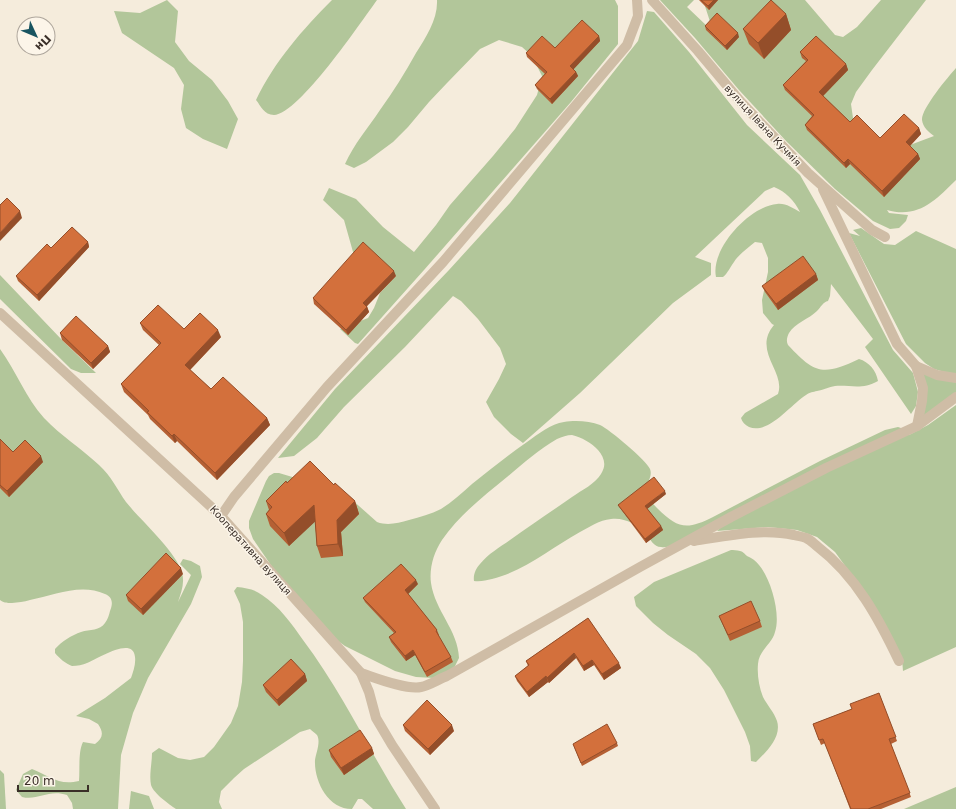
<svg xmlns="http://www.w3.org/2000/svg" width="956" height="809" viewBox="0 0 956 809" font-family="'DejaVu Sans',sans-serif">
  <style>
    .green { fill: #b2c69a }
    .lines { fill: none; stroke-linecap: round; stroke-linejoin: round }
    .minor { stroke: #cfbda6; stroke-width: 10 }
    .wall { fill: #b56034 }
    .shaded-wall { fill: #944e2a }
    .building { fill: #d3703c; stroke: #944e2a }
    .labels { text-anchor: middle; stroke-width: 3; stroke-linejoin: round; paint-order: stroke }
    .street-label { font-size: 10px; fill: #3a2f28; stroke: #fcf5e9 }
  </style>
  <rect width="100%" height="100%" fill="#f5ecdc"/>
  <g class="green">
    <path d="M 167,0 L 178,11 L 175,42 L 189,61 L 212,80 L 228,101 L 238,119 L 227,149 L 203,139 L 186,128 L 181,109 L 184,85 L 174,68 L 122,33 L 114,11 L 140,13 Z"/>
    <path d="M 332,0 L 377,0 C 361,22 299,114 274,115 C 264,115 261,106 256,100 C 274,62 303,29 332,0 Z"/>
    <path d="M 437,0 L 615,0 L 618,6 L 618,44 L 571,102 L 424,270 L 358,344 L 355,343 L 340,329 L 368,318 L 374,308 L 380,293 L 396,276 L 355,259 L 344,220 L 323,200 L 329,188 L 356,199 L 383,227 L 414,252 L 436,225 L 450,205 L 493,156 L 515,129 L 537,95 L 542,76 L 532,56 L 522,47 L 499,40 L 480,49 L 447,83 L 429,102 L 408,127 L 393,142 L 366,162 L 354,168 L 345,164 C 354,144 368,128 380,110 C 393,92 405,73 416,53 C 426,37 438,19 437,0 Z"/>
    <path d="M 660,0 L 694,0 L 687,7 L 708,27 L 715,37 L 703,0 L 805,0 L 835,35 L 843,37 L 857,27 L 881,0 L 926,0 L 872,70 L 856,92 L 851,104 L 853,118 L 859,127 L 872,140 L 910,145 L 934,136 C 929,132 923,128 922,120 C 921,109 948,77 956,68 L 956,180 C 936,200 918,219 887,210 L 889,213 L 908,215 L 906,221 L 899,228 L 890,229 L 873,221 L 835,189 L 787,142 L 739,90 L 695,38 Z"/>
    <path d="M 647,11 L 654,12 L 689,52 L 747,125 L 800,175 L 820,210 L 893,350 L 913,373 L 918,392 L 916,406 L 911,414 L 865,347 L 873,339 L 831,284 L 830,296 L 828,301 C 823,302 821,307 817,311 C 809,319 795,323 789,333 C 787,337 786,341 788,345 C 815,374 823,376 859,359 C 869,362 876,370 878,381 C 862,390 852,385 835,386 C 829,387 823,390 817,391 C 813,392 810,392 806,395 C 791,404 769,435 749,427 C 745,425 742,422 741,418 L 745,413 L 778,394 C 786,372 752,351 774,325 L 772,324 L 763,313 L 762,300 L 768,272 L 768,258 L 762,243 L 755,242 C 748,248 739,254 734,262 C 730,267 728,273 723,277 L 716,277 C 710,249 750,206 777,204 C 786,203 792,208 800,212 C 794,200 786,192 774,187 L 765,191 L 695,257 L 711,263 L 711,275 L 673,303 L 580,393 L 523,443 L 511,434 L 494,417 L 486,402 L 499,379 L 506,364 L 500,348 L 478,319 L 461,301 L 453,296 L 405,347 L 344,407 L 317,438 L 294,456 L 278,458 L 335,389 L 449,270 L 510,203 L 638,41 Z"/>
    <path d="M 861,228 L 884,244 L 895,245 L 916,231 L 956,249 L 956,373 L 948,373 L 934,369 L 925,363 L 906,344 L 849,233 L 860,236 L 853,230 Z"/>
    <path d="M 0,275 L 62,340 L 96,373 L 81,373 L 71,369 L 0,299 Z"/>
    <path d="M 0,349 C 16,371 26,398 44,418 C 61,436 82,449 99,465 C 111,476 117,489 126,502 C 141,521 176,551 182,573 C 185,583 181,593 178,602 L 191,575 L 180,564 L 183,559 L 191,561 L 200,566 L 202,577 L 191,604 L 148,678 L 133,713 L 121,755 L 118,809 L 73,809 L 72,803 L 67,795 C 48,789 38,801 22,797 L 16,790 L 23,774 L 32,769 C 50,776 58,786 79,781 C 80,769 78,752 83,742 L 95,744 C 103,738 104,733 98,724 L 89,719 L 76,716 L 105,698 L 131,678 C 133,672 136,664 135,657 C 133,635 96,660 87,663 C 83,665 77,666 72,666 C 66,664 59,658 55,653 L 55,649 C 61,642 72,635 81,632 C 90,629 100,631 105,623 C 108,619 109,615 110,611 C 113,604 113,597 105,594 C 81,583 54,595 30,600 C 24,602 18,602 12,603 C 7,603 4,603 0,600 Z"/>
    <path d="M 921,373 L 956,382 L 956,393 L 922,418 C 929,399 925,392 921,373 Z"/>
    <path d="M 956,405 L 956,647 L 903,671 L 902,659 L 851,574 L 835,552 L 817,537 L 797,530 L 768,527 L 717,531 L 719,529 C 705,534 674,549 661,547 C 654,547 650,539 646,534 C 638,524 623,517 611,519 C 599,520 590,527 580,532 C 551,548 525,571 492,579 C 486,580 481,582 474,581 C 473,575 476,568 480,564 C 488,554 500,547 510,540 C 531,525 552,511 572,497 C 582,490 595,484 601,474 C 607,465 604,457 598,450 C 592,443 581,437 572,435 C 567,435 562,437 557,439 C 539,449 523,464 507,477 C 484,496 459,515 442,540 C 434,552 429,568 431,583 C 435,611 458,630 459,658 L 454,668 L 434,678 L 416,677 L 395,671 L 345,646 L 331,636 L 275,571 L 253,539 L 249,528 L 249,521 L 266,481 L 269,476 L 274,473 L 279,473 L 299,479 L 350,498 L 377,522 C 388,526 398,523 409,520 C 420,517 431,514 441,509 C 452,502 462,493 472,484 C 490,470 508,455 527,442 C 538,434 551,424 564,422 C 575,420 590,421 600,425 C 609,429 647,461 650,469 C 653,477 646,483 647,490 C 647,497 652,503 657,508 C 678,529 687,530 713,517 L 820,461 L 885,430 L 898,427 L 901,428 L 909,435 L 928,425 Z"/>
    <path d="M 731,550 C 733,550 737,550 740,551 C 742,551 745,554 747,556 C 752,558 756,561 759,565 C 771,579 781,614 775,632 C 772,644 759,650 758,664 C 757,674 759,687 763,697 C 767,705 774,712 777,721 C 782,737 766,752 756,762 L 751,761 L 750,746 L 745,732 L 724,690 L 710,668 L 696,654 L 668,635 L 653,623 L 636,606 L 634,597 L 654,582 Z"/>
    <path d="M 237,587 C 246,588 254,589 262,595 C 279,606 292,624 303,640 C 343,693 370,753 406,809 L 373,809 L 362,799 L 358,799 L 352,809 C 328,809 314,781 315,760 C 316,753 321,742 317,735 C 315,733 312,731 310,729 L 300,732 L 244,769 L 234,778 L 221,791 L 219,802 L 222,809 L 176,809 C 169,804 154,794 151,785 C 149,775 152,763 152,753 L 159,748 L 178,758 L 190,760 L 204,757 L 214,747 L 231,723 L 238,706 L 242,682 L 243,661 L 243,622 L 240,604 L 234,591 Z"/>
    <path d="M 0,770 L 4,774 L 6,809 L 0,809 Z"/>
    <path d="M 956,787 L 956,809 L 904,809 Z"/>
    <path d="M 131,791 L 149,796 L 154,809 L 129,809 Z"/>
  </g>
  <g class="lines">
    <g class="minor">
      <path d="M 652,0 L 698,51 L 740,101 L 808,173 L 872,230 L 885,237"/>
      <path d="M 823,189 L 897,344 L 916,366 L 937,375 L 956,378"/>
      <path d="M 0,313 L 221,516 L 361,673 L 369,692 L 376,718 L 392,745 L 435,809"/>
      <path d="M 916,366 L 923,388 L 922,401 L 917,426"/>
      <path d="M 221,516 L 234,497 L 327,387 L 443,262 L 627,45 L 638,16 L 637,0"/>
      <path d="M 694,541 C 727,536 761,528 794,535 C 798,536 803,537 806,538 C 811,540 815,545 818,547 C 856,576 879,619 899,661"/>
      <path d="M 361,673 C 376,678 406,690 421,687 C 430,685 439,679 447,676 L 640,567 L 731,517 L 826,468 L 917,426 L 956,397"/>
    </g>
  </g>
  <g class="wall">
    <path d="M 699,0 L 718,0 L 709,10 Z"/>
    <path d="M 786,14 L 791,30 L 764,59 L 749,44 L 743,29 Z"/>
    <path d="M 705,26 L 739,37 L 727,50 L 706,30 Z"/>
    <path d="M 599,36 L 600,41 L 573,69 L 576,72 L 578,76 L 552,104 L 537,89 L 535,85 L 545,74 L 527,57 L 526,53 L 555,48 Z"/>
    <path d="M 800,52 L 846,64 L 848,70 L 823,96 L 850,122 L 880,138 L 919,128 L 921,134 L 910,146 L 918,154 L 920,159 L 884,197 L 850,164 L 846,168 L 807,130 L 805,125 L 812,116 L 785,90 L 783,85 L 806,61 L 802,58 Z"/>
    <path d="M 88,242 L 89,247 L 39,301 L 18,281 L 16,276 L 51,248 Z"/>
    <path d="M 816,274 L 818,280 L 778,310 L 765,292 L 762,286 Z"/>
    <path d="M 396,276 L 367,306 L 369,312 L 348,335 L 314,304 L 313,298 Z"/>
    <path d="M 140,323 L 184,329 L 221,337 L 190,370 L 211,389 L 267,418 L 270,425 L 217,480 L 177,441 L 175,443 L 150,419 L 148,415 L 124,392 L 121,384 L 159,345 L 143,330 Z"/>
    <path d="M 60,333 L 108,346 L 110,352 L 93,369 L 62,340 Z"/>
    <path d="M 0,439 L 13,452 L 43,462 L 9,497 L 0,488 Z"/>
    <path d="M 287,483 L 334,485 L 355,501 L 359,514 L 341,532 L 343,556 L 321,558 L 317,546 L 315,521 L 289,546 L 270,526 L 266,514 L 269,510 L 266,501 Z"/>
    <path d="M 666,494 L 647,509 L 661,526 L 663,530 L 646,543 L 620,508 L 618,505 Z"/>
    <path d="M 183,574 L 143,615 L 128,601 L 126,595 Z"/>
    <path d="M 418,584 L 408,594 L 437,630 L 439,635 L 438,636 L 451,657 L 453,662 L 427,677 L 415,655 L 406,661 L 391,642 L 389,637 L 394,633 L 365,602 L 363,598 Z"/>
    <path d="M 719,616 L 760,621 L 762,627 L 730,641 Z"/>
    <path d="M 588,618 L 621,668 L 604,680 L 594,665 L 584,671 L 576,658 L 549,683 L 548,682 L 529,697 L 517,681 L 515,676 L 528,666 L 526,661 Z"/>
    <path d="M 305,674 L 307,681 L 279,706 L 266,692 L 263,685 Z"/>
    <path d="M 879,693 L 897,741 L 891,744 L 911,797 L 881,809 L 850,809 L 825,743 L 821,745 L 813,724 L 852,709 Z"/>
    <path d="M 403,725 L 454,731 L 430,755 L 405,731 Z"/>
    <path d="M 617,743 L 618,746 L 582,766 L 573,744 Z"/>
    <path d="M 372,748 L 374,754 L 344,775 L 331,757 L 329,750 Z"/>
  </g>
  <g class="shaded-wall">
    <path d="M 714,0 L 718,0 L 709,10 L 708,6 Z"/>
    <path d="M 786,14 L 791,30 L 764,59 L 758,43 Z"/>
    <path d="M 738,33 L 739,37 L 727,50 L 725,46 Z"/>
    <path d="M 599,36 L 600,41 L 572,71 L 570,66 Z"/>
    <path d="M 846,64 L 848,70 L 822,97 L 819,92 Z"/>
    <path d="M 576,72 L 578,76 L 552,104 L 550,99 Z"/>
    <path d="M 919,128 L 921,134 L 908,148 L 906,142 Z"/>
    <path d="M 918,154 L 920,159 L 884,197 L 882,191 Z"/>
    <path d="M 848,159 L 850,164 L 846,168 L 844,163 Z"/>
    <path d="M 20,211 L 22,218 L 0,241 L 0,233 Z"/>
    <path d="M 88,242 L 89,247 L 39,301 L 37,295 Z"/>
    <path d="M 394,271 L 396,276 L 365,308 L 363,303 Z"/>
    <path d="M 816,274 L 818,280 L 778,310 L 776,304 Z"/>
    <path d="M 367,307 L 369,312 L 348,335 L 346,330 Z"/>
    <path d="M 218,330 L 221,337 L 188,372 L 185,365 Z"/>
    <path d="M 108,346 L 110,352 L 93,369 L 91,363 Z"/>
    <path d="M 267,418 L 270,425 L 217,480 L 215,473 Z"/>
    <path d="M 174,434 L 177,441 L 175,443 L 172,436 Z"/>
    <path d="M 41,456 L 43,462 L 9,497 L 7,491 Z"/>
    <path d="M 665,491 L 666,494 L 647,509 L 645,506 Z"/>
    <path d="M 355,501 L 359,514 L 341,532 L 343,556 L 338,544 L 337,520 Z"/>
    <path d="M 314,505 L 319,518 L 289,546 L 284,533 Z"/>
    <path d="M 661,526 L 663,530 L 646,543 L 645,539 Z"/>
    <path d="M 181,568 L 183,574 L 143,615 L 141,609 Z"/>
    <path d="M 416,580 L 418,584 L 407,595 L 405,590 Z"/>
    <path d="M 413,650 L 415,655 L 406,661 L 405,656 Z"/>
    <path d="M 574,653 L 576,658 L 549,683 L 547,678 Z"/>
    <path d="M 592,660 L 594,665 L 584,671 L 583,666 Z"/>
    <path d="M 619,663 L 621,668 L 604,680 L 602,674 Z"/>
    <path d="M 305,674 L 307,681 L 279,706 L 277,700 Z"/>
    <path d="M 546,676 L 548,682 L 529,697 L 527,692 Z"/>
    <path d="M 452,725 L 454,731 L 430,755 L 428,749 Z"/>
    <path d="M 372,748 L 374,754 L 344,775 L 341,768 Z"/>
  </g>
  <g class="building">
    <path d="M 701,0 L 714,0 L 708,6 Z"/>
    <path d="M 771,0 L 786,14 L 758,43 L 743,29 Z"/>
    <path d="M 717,13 L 738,33 L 725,46 L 705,26 Z"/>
    <path d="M 582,20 L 599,36 L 570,66 L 576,72 L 550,99 L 535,85 L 547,72 L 526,53 L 542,36 L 555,48 Z"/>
    <path d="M 816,36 L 846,64 L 819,92 L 850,122 L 857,115 L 880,138 L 904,114 L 919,128 L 906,142 L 918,154 L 882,191 L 848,159 L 844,163 L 805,125 L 814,115 L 783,85 L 808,60 L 800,52 Z"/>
    <path d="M 7,198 L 20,211 L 0,233 L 0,205 Z"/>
    <path d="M 72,227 L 88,242 L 37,295 L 16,276 L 47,244 L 51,248 Z"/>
    <path d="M 363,242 L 394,271 L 363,303 L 367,307 L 346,330 L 313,298 Z"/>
    <path d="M 803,256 L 816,274 L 776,304 L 762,286 Z"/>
    <path d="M 158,305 L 184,329 L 200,313 L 218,330 L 185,365 L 211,389 L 223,377 L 267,418 L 215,473 L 174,434 L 172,436 L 147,412 L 149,411 L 121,384 L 161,343 L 140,323 Z"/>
    <path d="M 76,316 L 108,346 L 91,363 L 60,333 Z"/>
    <path d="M 0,439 L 13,452 L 25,440 L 41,456 L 7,491 L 0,485 Z"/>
    <path d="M 310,461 L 334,485 L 335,483 L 355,501 L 337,520 L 338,544 L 317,546 L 314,505 L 284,533 L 266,514 L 272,507 L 266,501 L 286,481 L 287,483 Z"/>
    <path d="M 654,477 L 665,491 L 645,506 L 661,526 L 645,539 L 618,505 Z"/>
    <path d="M 166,553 L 181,568 L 141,609 L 126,595 Z"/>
    <path d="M 401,564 L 416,580 L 405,590 L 437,630 L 436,631 L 451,657 L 425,672 L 413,650 L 405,656 L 389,637 L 396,632 L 363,598 Z"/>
    <path d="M 751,601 L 760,621 L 728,635 L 719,616 Z"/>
    <path d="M 588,618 L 619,663 L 602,674 L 592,660 L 583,666 L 574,653 L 547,678 L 546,676 L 527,692 L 515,676 L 529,665 L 526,661 Z"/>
    <path d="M 291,659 L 305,674 L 277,700 L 263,685 Z"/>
    <path d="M 879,693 L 896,737 L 889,739 L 910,793 L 868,809 L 851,809 L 823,739 L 819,740 L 813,724 L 852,709 L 850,704 Z"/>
    <path d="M 427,700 L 452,725 L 428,749 L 403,725 Z"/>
    <path d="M 607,724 L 617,743 L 581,763 L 573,744 Z"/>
    <path d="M 360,730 L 372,748 L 341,768 L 329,750 Z"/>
  </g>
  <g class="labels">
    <g class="street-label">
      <text transform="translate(763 125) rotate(47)" y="4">вулиця Івана Кучмія</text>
      <text transform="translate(251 550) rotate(48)" y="4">Кооперативна вулиця</text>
    </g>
  </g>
  <g transform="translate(36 36) rotate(134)"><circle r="19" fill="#fcf5e9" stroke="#aea69c"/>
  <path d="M0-3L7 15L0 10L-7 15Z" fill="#185460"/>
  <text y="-6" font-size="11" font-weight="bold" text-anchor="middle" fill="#3a2f28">Пн</text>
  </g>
  <path d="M18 785v6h70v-6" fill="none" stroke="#3a2f28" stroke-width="2"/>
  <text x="24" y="785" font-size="12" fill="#3a2f28" stroke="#fcf5e9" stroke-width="3" paint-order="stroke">20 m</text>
</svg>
